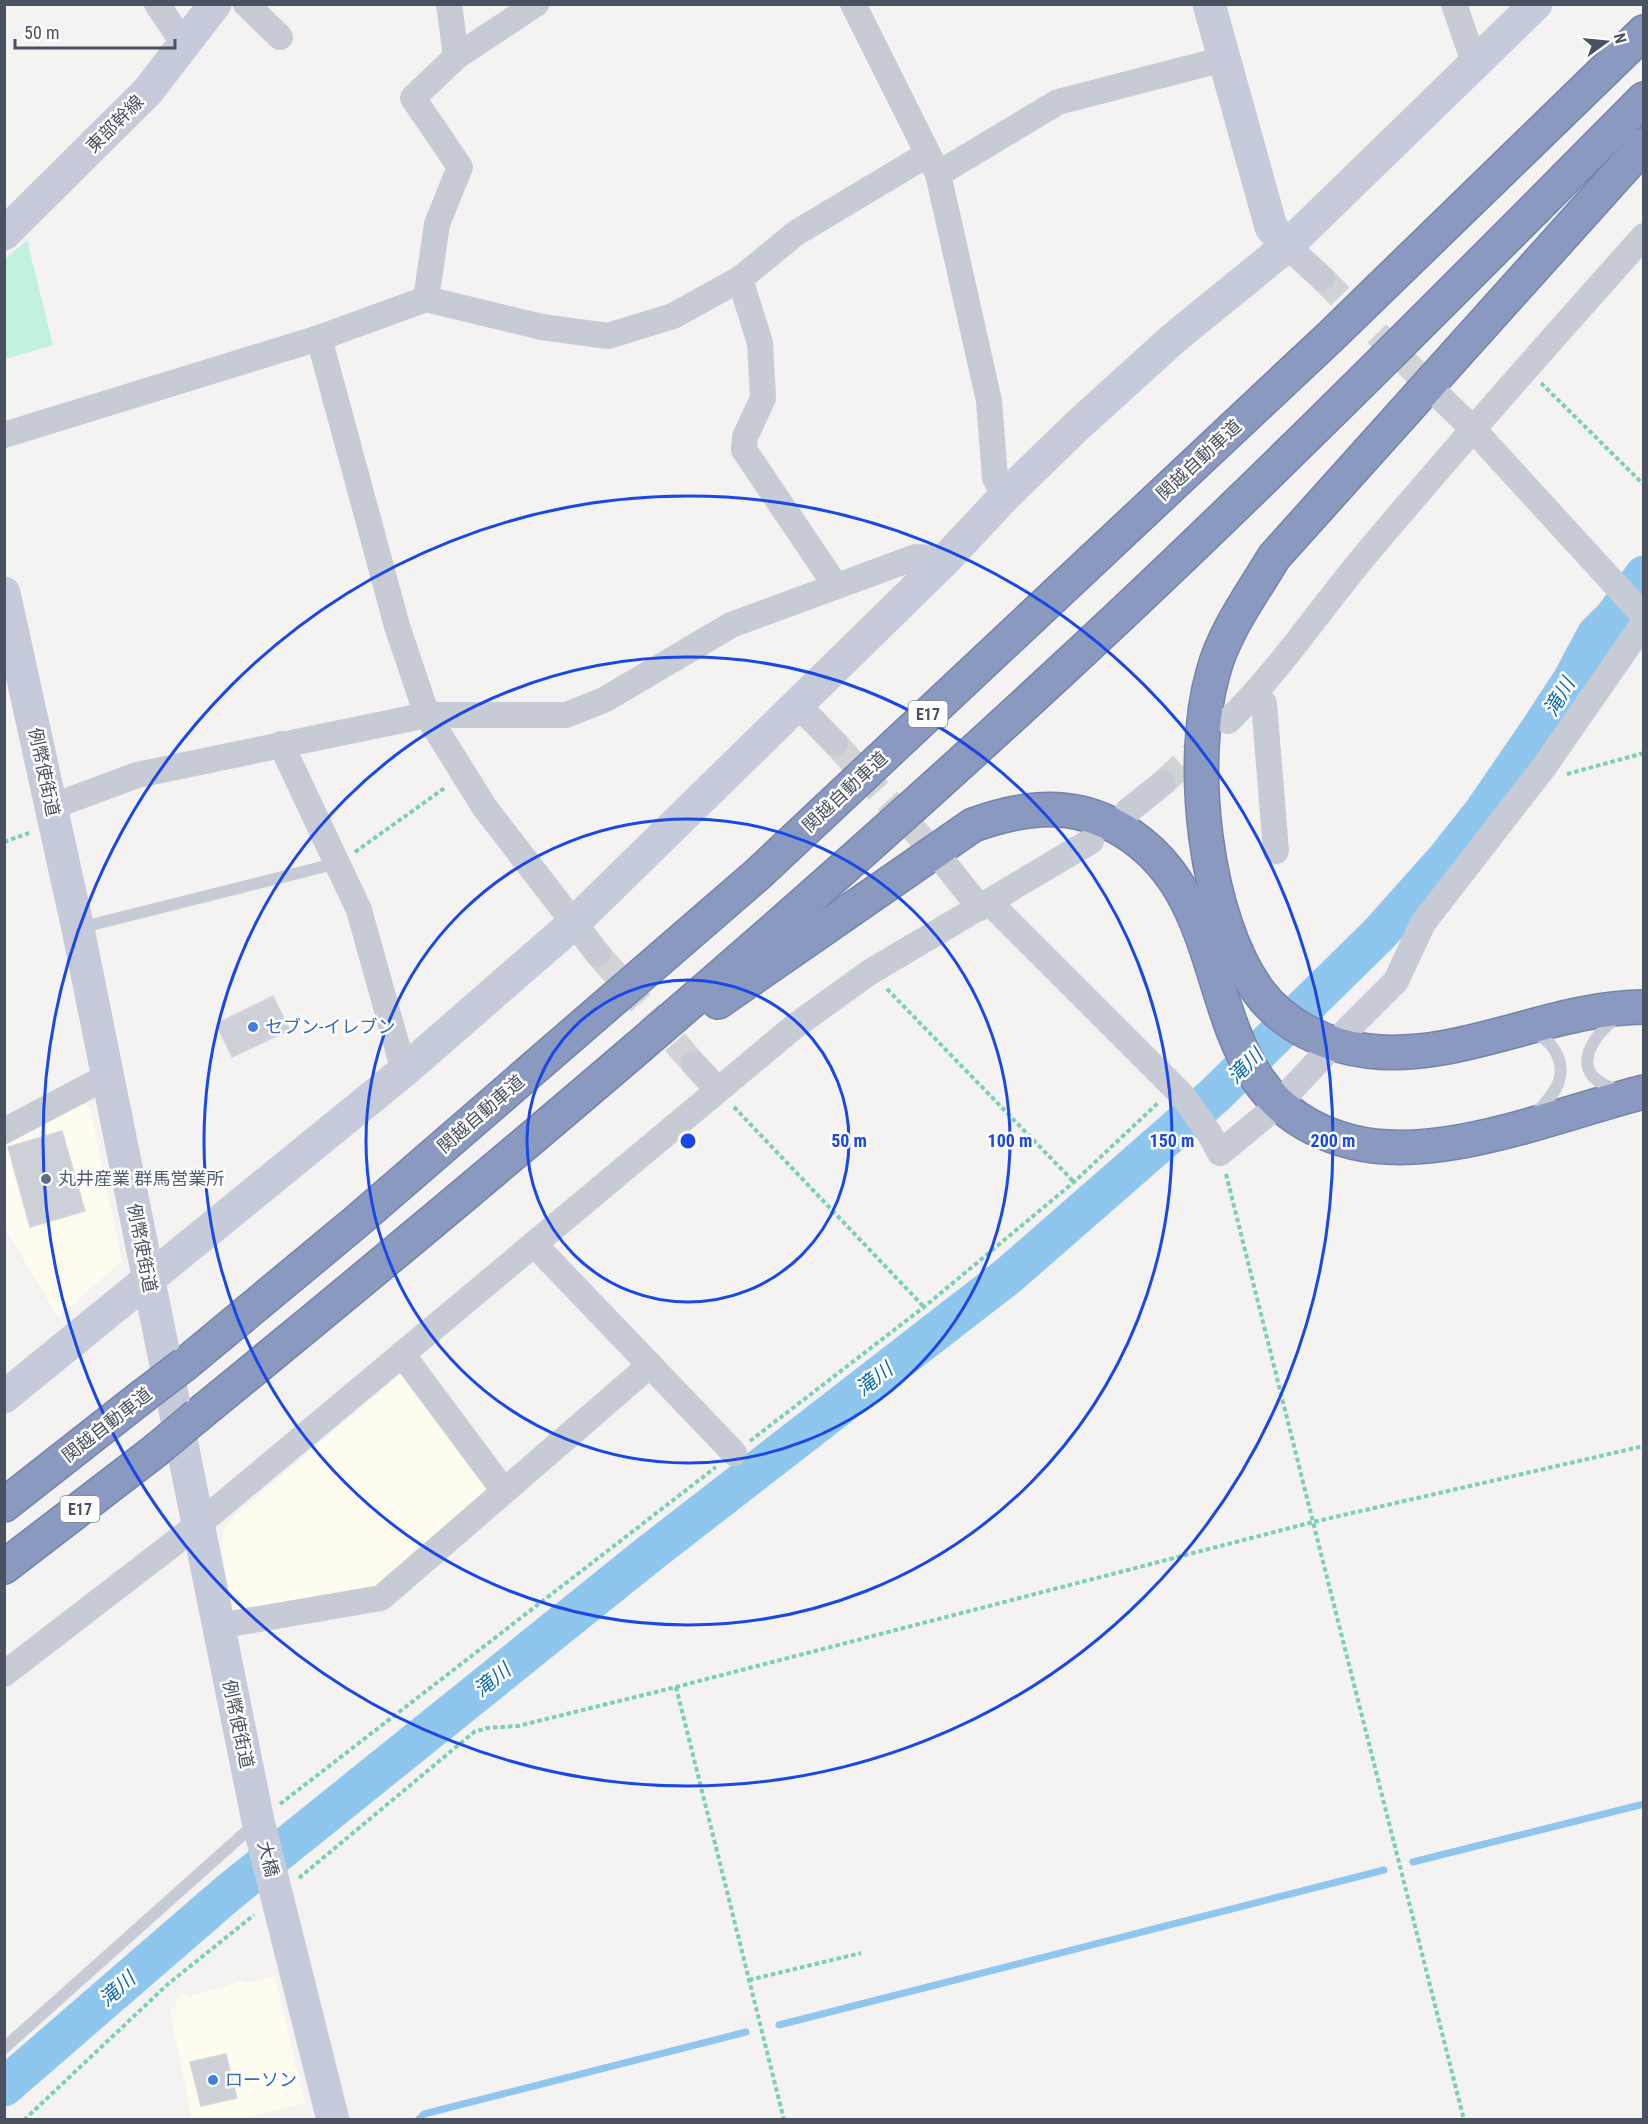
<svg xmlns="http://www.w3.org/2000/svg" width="1648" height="2124" viewBox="0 0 1648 2124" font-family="'Roboto Condensed','Noto Sans JP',sans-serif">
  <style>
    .commercial { fill: #fdfcee }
    .green { fill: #c2f1de }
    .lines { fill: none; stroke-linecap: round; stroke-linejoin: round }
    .stream { stroke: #8fc6ed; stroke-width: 7 }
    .river { stroke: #8fc6ed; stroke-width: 39 }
    .building { fill: #ced0d7; stroke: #d6d7dd; stroke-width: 1.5 }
    .street-tunnel { stroke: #d2d3d5; stroke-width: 26; stroke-dasharray: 26 13; stroke-linecap: butt }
    .highway-casing { stroke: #7584ac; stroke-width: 36 }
    .path { stroke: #79cfb7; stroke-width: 4; stroke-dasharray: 4.5 3; stroke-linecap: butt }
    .lane { stroke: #c6cbd6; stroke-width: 12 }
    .street { stroke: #c6cbd6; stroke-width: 26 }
    .secondary { stroke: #c5cbda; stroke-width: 33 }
    .highway { stroke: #8a99c0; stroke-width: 33 }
    .highway-bridge-casing { stroke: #7584ac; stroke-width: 36; stroke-linecap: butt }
    .highway-bridge { stroke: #8a99c0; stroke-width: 33 }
    .ring { fill: none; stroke: #1a48e7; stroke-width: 3 }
    .shop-dot { fill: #3f7fe0; stroke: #fff; stroke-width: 2 }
    .service-dot { fill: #5c6f8a; stroke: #fff; stroke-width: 2 }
    .labels { text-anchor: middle; stroke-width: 5; stroke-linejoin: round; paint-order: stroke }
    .shield { fill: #fff; stroke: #808590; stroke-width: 1.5 }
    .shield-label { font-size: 16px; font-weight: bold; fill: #4a5160 }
    .street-label { font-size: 18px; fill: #4a5160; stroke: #fff }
    .shop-label { font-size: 18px; fill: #366cbe; stroke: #fff; text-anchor: start }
    .service-label { font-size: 18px; fill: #4e5e75; stroke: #fff; text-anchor: start }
    .water-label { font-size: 20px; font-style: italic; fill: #0c6bb1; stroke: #fff }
    .centre { fill: #1a48e7; stroke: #fff; stroke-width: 3 }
    .ring-label { font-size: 18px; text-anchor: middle; font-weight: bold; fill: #1a48e7; stroke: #fff; stroke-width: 5; stroke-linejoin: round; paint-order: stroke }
  </style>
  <rect width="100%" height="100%" fill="#f4f3f2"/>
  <g class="commercial">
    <path d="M 85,1104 L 90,1107 L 122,1261 L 58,1317 L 5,1228 L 5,1138 Z"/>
    <path d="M 404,1371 L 491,1495 L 378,1592 L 235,1618 L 222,1552 L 224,1529 L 233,1517 Z"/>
    <path d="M 275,1976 L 305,2103 L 242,2119 L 192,2119 L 170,2011 L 176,2007 L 176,2000 L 183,1993 L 189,1997 L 244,1980 L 246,1983 Z"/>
  </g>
  <path class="green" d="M 27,240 L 53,345 L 5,359 L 5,259 Z"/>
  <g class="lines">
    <g class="stream">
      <path d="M 1413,1862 L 1644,1804"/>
      <path d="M 779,2025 L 1384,1870"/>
      <path d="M 418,2120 L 424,2114 L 746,2032"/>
    </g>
    <path class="river" d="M 4,2087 L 228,1893 L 649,1554 L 1009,1275 L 1215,1095 L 1379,934 L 1445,860 L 1483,812 L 1542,726 L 1572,680 L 1596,635 L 1614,617 L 1644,575"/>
  </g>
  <g class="building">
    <path d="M 273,996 L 290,1030 L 232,1057 L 216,1024 Z"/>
    <path d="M 62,1131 L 85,1211 L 30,1227 L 8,1147 Z"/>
    <path d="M 226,2054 L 237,2098 L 201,2106 L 190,2062 Z"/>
  </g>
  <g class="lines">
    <g class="street-tunnel">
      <path d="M 1322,278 L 1439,396"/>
      <path d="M 835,743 L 945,864"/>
      <path d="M 1163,783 L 1211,738"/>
      <path d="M 598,954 L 694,1064"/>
    </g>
    <defs>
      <g id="highway">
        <path d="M 1644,145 L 1274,557 C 1252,594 1224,631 1213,673 C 1188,761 1204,917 1259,992 C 1283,1025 1328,1047 1368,1051 C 1460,1062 1551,1007 1644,1007"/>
        <path d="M 718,1002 L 973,825 C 1018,809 1064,801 1109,823 C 1257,895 1177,1098 1352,1142 C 1439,1164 1557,1114 1644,1092"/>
        <path d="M 185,1364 L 356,1222 L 758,874 L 1331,336 L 1644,32"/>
        <path d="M 198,1415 C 493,1174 783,929 1062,670 C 1261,486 1452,292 1644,99"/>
        <path d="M 4,1505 L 143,1396"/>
        <path d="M 4,1567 L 155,1451"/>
      </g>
    </defs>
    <use href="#highway" class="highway-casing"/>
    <g class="path">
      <path d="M 1541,383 L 1643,484"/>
      <path d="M 1567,774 L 1644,753"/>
      <path d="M 4,842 L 29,833"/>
      <path d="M 355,852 L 446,787"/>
      <path d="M 887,989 L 1074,1182"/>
      <path d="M 734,1107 L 924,1307"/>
      <path d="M 1226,1174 L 1313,1522 L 1644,1446"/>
      <path d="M 750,1441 L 924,1307 L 1074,1182 L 1158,1103"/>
      <path d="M 676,1687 L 784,2120"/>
      <path d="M 280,1804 L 716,1467"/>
      <path d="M 299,1878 L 474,1732 L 487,1728 L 518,1726 L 676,1687 L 1313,1522 L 1464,2120"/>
      <path d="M 749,1980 L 861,1953"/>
      <path d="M 24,2120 L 168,1984 L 254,1915"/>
    </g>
    <g class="lane">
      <path d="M 79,928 L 338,863"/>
      <path d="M 1617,1017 C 1587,1041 1568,1077 1619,1090"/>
      <path d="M 1531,1033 C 1552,1038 1565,1060 1559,1081 C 1555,1094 1542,1106 1534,1116"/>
      <path d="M 4,2048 L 256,1823"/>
    </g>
    <g class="street">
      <path d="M 157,4 L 184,44"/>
      <path d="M 246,4 L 280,37"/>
      <path d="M 449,4 L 456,57"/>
      <path d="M 853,4 L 938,174 L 989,401 L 995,478 L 1005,496"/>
      <path d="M 1454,4 L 1475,65"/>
      <path d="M 938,174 L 1058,102 L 1224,59"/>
      <path d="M 1287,246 L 1322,278"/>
      <path d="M 740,279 L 760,343 L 763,398 L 745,437 L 744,450 L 836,586"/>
      <path d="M 426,299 L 437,224 L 460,167 L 413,98 L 456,57 L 536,4"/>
      <path d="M 319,338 L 397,626 L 427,715 L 485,808 L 598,954"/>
      <path d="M 1439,396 L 1472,428 L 1644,616"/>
      <path d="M 4,435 L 319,338 L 426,299 L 542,327 L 608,336 L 673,316 L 740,279 L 796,233 L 928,154"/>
      <path d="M 1255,694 L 1264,703 L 1276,851"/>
      <path d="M 796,703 L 835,743"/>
      <path d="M 1228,721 C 1280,670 1320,609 1367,553 C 1457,446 1550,341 1644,236"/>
      <path d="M 281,744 L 359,910 L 404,1071"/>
      <path d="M 51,807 L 137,775 L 427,715 L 566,715 L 604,700 L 731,625 L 916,557 L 946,559"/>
      <path d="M 1128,811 L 1163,783"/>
      <path d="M 945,864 L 980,908"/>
      <path d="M 990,903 L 1182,1095 L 1209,1133 L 1220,1153 L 1266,1115"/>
      <path d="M 1346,1031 L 1396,981 L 1423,923 L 1544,767 L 1644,623"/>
      <path d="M 694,1064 L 717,1089"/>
      <path d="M 1292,1089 L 1323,1056"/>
      <path d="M 4,1131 L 108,1076"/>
      <path d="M 534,1244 L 734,1453"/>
      <path d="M 402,1354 L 504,1491"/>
      <path d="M 218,1626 L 381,1598 L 650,1365"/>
      <path d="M 4,1674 L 199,1524 L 795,1026 L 870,972 L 1091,841"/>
    </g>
    <g class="secondary">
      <path d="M 1209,4 L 1271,227 L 1287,246"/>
      <path d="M 4,234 L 148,91 L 215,4"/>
      <path d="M 4,593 L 78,929 L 258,1821 L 333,2120"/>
      <path d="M 4,1397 L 404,1071 L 574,923 L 946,559 L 1005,496 L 1077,426 L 1174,338 L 1287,246 L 1536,4"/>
    </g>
    <use href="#highway" class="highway"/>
    <defs>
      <g id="highway-bridge">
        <path d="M 143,1396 L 185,1364"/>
        <path d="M 155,1451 L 198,1415"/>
      </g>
    </defs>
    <use href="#highway-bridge" class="highway-bridge-casing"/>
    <use href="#highway-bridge" class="highway-bridge"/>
  </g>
  <g class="ring">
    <circle cx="688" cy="1141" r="161"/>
    <circle cx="688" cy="1141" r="322"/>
    <circle cx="688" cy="1141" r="484"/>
    <circle cx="688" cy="1141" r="645"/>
  </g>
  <g class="shop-dot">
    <circle cx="253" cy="1027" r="6"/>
    <circle cx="213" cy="2080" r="6"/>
  </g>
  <circle class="service-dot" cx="46" cy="1179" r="6"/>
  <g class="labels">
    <g class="shield">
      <rect x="908.5" y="701" width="39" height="26" rx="4.5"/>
      <rect x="60.5" y="1496" width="39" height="26" rx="4.5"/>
    </g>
    <g class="shield-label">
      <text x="928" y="720">E17</text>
      <text x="80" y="1515">E17</text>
    </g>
    <g class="street-label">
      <text transform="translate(115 124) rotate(-45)" y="6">東部幹線</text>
      <text transform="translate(1199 460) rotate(-43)" y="6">関越自動車道</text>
      <text transform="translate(44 772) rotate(78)" y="6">例幣使街道</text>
      <text transform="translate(845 792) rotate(-43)" y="6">関越自動車道</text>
      <text transform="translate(481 1114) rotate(-41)" y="6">関越自動車道</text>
      <text transform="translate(142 1248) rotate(79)" y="6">例幣使街道</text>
      <text transform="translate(107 1425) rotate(-38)" y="6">関越自動車道</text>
      <text transform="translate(238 1724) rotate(78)" y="6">例幣使街道</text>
      <text transform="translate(268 1859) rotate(76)" y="6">大橋</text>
    </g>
    <g class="shop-label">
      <text x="265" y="1033">セブン-イレブン</text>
      <text x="225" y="2086">ローソン</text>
    </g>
    <g class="service-label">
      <text x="58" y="1185">丸井産業 群馬営業所</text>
    </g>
    <g class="water-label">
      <text transform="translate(1559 697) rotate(-59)" y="7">滝川</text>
      <text transform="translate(1245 1066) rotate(-45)" y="7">滝川</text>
      <text transform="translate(874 1379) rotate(-38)" y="7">滝川</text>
      <text transform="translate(492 1680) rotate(-39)" y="7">滝川</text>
      <text transform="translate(117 1989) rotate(-41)" y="7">滝川</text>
    </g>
  </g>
  <circle cx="688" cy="1141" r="9" class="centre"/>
  <g class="ring-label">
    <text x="849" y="1147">50 m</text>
    <text x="1010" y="1147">100 m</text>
    <text x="1172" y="1147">150 m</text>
    <text x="1333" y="1147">200 m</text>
  </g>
  <rect width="1648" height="2124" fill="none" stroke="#4a5160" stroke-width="12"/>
  <g transform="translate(1606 42) rotate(75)" stroke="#ffffff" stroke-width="4.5" paint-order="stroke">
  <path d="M0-4.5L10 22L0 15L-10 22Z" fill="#4a5160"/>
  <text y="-9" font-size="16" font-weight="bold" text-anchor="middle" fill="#4a5160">N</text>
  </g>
  <path d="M15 39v9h160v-9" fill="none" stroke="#4a5160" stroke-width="3"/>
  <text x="24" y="39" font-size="18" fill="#4a5160" stroke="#ffffff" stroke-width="4.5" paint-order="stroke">50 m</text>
</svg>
